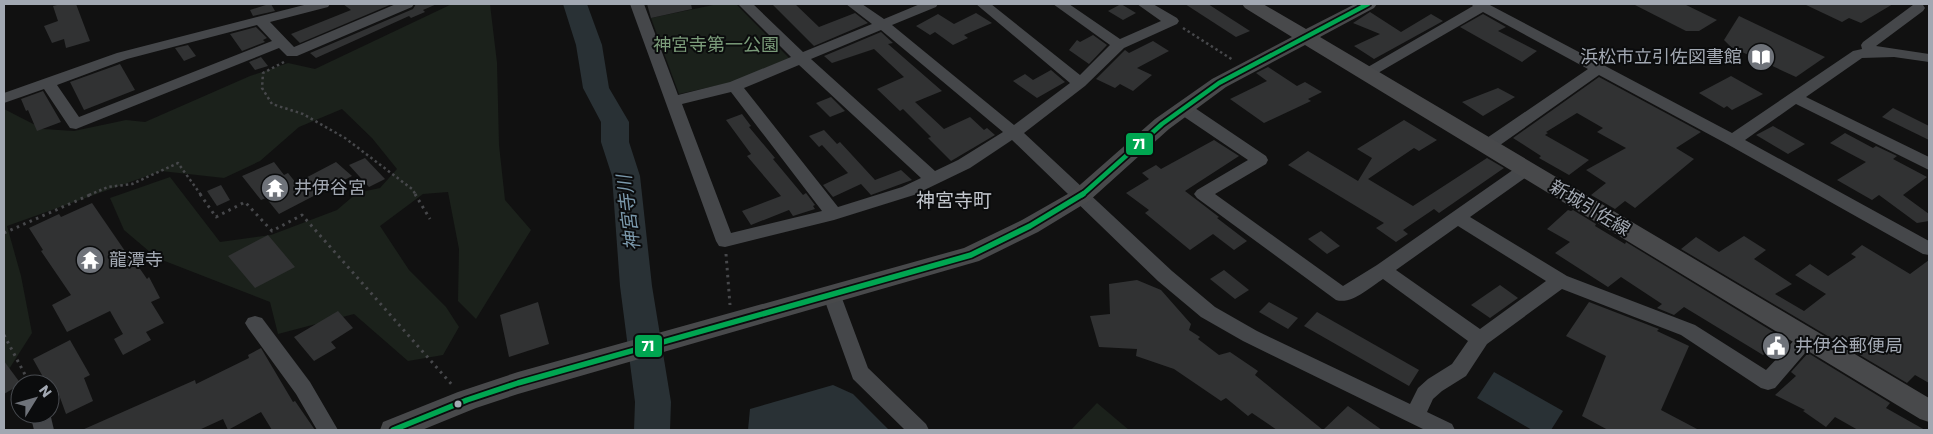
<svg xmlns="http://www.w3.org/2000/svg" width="1933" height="434" viewBox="0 0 1933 434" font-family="Poppins,'Noto Sans JP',sans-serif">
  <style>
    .green { fill: #1b211b }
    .water { fill: #293135 }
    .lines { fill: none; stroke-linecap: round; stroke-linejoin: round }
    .river { fill: #293135; fill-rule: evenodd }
    .building { fill: #313233 }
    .path-far1 { stroke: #47484b; stroke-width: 2.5; stroke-dasharray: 2.5 3; stroke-linecap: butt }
    .path { stroke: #47484b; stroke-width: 3; stroke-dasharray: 2.5 4.5; stroke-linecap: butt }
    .minor { fill: #45474a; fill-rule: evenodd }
    .major { fill: #48494b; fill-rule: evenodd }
    .bus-1-far1-casing { stroke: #0b0c0d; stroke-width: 8 }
    .bus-1-casing { stroke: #0b0c0d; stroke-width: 9 }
    .bus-1-far1 { stroke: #00a651; stroke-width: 4.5 }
    .bus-1 { stroke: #00a651; stroke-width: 5.5 }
    .bus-dot { fill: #a2a8b2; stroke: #0b0c0d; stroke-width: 2 }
    .labels { text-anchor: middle; stroke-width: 4; stroke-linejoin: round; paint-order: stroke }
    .park-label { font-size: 18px; fill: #7b9c7a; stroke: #0b0c0d }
    .poi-label { font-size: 18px; fill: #a2a8b2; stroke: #0b0c0d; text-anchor: start }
    .street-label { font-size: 18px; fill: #a2a8b2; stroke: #0b0c0d }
    .neighbourhood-label { font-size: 19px; fill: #c3c7ce; stroke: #0b0c0d }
    .water-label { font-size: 19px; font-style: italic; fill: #7b99ac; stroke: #0b0c0d }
    .line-badge { stroke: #0b0c0d; stroke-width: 2 }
    .badge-label { font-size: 14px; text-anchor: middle; font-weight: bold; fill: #fff }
  </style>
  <rect width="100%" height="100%" fill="#111"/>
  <g class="green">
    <path d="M 452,4 L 490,4 L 497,63 L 499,145 L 505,200 L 531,230 L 476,319 L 458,301 L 459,249 L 448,192 L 423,194 L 380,226 L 409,270 L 446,307 L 459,327 L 443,355 L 408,361 L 354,314 L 278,334 L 270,302 L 157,258 L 124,230 L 110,198 L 170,177 L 220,242 L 271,235 L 337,210 L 357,193 L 380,188 L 397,169 L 372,138 L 342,109 L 299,127 L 260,161 L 224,178 L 161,171 L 7,226 L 21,276 L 32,333 L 4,377 L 4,109 L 43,129 L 74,131 L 126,120 L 145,122 L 250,76 L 288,63 L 315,69 Z"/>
    <path d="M 718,4 L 736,4 L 789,58 L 733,82 L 679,94 L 651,18 Z"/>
    <path d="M 1097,403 L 1129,430 L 1071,430 Z"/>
  </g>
  <g class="water">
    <path d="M 1494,372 L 1563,411 L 1551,430 L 1532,430 L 1477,398 Z"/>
    <path d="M 833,385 L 853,394 L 889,430 L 748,430 L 750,409 Z"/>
  </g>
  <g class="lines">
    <path class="river" d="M 563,4 L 587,4 L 602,45 L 609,88 L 629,122 L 629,142 L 640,176 L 652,286 L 671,402 L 670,430 L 634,430 L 635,402 L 620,286 L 612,176 L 601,142 L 601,122 L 583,88 L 576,45 Z"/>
  </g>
  <g class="building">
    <path d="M 61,4 L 76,4 L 90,41 L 66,48 L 64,39 L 52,43 L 44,26 L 58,21 L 53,6 Z"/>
    <path d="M 269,4 L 271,4 L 275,11 L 253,16 L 250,10 Z"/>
    <path d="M 343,4 L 392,4 L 300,43 L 291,34 L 351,10 Z"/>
    <path d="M 416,4 L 437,4 L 423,10 L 425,12 L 411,18 L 409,16 L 316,58 L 310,53 L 413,9 Z"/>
    <path d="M 647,4 L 691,4 L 692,9 L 651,18 Z"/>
    <path d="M 772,4 L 795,4 L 819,27 L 855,13 L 868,23 L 814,46 Z"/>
    <path d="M 1121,4 L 1136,13 L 1123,20 L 1108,11 Z"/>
    <path d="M 1185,4 L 1208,4 L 1250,31 L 1236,37 Z"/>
    <path d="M 1633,4 L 1684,4 L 1717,20 L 1699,31 L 1686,31 Z"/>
    <path d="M 1804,4 L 1893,4 L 1861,23 L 1849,18 L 1842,22 Z"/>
    <path d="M 1370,12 L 1401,32 L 1431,14 L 1443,21 L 1374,59 L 1354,46 L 1380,34 L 1353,23 Z"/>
    <path d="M 976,13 L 992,23 L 964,35 L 968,38 L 953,45 L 935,32 L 930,35 L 916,26 L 938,14 L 954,24 Z"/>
    <path d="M 1483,14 L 1506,27 L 1498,31 L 1537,51 L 1522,62 L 1460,27 Z"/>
    <path d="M 1739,16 L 1825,57 L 1796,77 L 1731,47 L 1724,40 Z"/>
    <path d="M 256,27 L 267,38 L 263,40 L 265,42 L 242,51 L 230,34 Z"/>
    <path d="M 881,32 L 893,43 L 888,44 L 942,91 L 915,102 L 944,129 L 970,117 L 984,130 L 987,128 L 995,135 L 951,161 L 928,138 L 931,137 L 903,109 L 900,111 L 877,89 L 904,77 L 874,49 L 832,63 L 824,56 Z"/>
    <path d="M 1093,35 L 1107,45 L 1089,64 L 1069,50 L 1077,40 L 1080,42 Z"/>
    <path d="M 1153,41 L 1169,51 L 1137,68 L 1152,75 L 1133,91 L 1120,84 L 1115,88 L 1096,79 L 1125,50 L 1129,53 Z"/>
    <path d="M 188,45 L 196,56 L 184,61 L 175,48 Z"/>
    <path d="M 261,57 L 268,66 L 255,70 L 249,62 Z"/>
    <path d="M 120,64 L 135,90 L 84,110 L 70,82 Z"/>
    <path d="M 1268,67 L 1297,86 L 1305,82 L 1322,92 L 1308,99 L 1311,101 L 1264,123 L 1230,99 L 1267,81 L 1256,73 Z"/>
    <path d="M 1051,70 L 1065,82 L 1037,98 L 1013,81 L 1025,74 L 1033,80 Z"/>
    <path d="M 1731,76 L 1763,94 L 1732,110 L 1727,106 L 1724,108 L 1699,93 Z"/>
    <path d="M 1599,77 L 1701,132 L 1676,148 L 1694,159 L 1635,208 L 1625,201 L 1615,209 L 1591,195 L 1606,183 L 1586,170 L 1626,148 L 1597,132 L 1603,128 L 1577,113 L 1546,132 L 1548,133 L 1545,135 L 1589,160 L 1569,175 L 1539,158 L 1541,156 L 1513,138 Z"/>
    <path d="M 1498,88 L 1515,97 L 1483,116 L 1462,102 Z"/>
    <path d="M 43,91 L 61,122 L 37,131 L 28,110 L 26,111 L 21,99 Z"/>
    <path d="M 831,97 L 845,111 L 830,117 L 816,103 Z"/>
    <path d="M 1893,108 L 1929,126 L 1929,140 L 1882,117 Z"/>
    <path d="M 742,114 L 751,126 L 749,127 L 775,158 L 773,159 L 803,195 L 806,193 L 815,205 L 813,206 L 815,209 L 793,216 L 789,210 L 751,225 L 742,211 L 781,196 L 747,156 L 751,154 L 726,120 Z"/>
    <path d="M 1404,120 L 1437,140 L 1419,151 L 1414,148 L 1368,179 L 1413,206 L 1487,158 L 1504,168 L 1439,213 L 1434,209 L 1403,230 L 1408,234 L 1396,242 L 1376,228 L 1384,223 L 1288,165 L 1308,151 L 1358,181 L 1372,158 L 1357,149 Z"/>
    <path d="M 1773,126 L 1805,144 L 1788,154 L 1756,135 Z"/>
    <path d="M 824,130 L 837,144 L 840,142 L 875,180 L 901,170 L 912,180 L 871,195 L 861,184 L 833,197 L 823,185 L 848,173 L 822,145 L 819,147 L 809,136 Z"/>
    <path d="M 1845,133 L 1873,148 L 1876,146 L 1897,156 L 1893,159 L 1927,177 L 1903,195 L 1929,214 L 1929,221 L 1917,223 L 1879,195 L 1872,200 L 1837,180 L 1866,162 L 1830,143 Z"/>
    <path d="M 1214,140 L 1239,156 L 1185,191 L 1219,217 L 1217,218 L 1247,241 L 1234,250 L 1213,234 L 1190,250 L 1145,213 L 1149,210 L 1126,193 L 1149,179 L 1142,173 L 1156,165 L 1161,169 Z"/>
    <path d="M 365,158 L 385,179 L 369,187 L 349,165 Z"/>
    <path d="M 274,162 L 284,175 L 288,173 L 296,183 L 336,162 L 352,176 L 279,214 L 266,198 L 261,200 L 242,176 Z"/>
    <path d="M 221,185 L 230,200 L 217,206 L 207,191 Z"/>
    <path d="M 92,203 L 136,267 L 138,266 L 147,279 L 149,277 L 160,298 L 151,302 L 164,323 L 146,332 L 151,340 L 123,355 L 114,339 L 123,334 L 110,311 L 67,332 L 52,305 L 71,295 L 41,251 L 43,250 L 29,228 L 59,214 L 61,217 Z"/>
    <path d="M 1568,210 L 1571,211 L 1573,210 L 1596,224 L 1595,226 L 1625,244 L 1626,242 L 1790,342 L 1775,357 L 1767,352 L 1763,355 L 1684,307 L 1674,315 L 1657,308 L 1662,304 L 1621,277 L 1608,287 L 1555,253 L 1570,242 L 1547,229 Z"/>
    <path d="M 1321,231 L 1340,246 L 1327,254 L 1308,239 Z"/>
    <path d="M 268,235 L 295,267 L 255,288 L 228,256 Z"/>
    <path d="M 1744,236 L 1766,250 L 1754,259 L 1792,284 L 1775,294 L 1804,311 L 1826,294 L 1795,275 L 1810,264 L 1828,276 L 1856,257 L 1851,254 L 1862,245 L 1910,274 L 1929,260 L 1929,383 L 1915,375 L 1907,383 L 1681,249 L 1696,237 L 1719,252 Z"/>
    <path d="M 1224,270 L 1249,290 L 1235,299 L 1210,279 Z"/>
    <path d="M 1137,280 L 1161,290 L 1191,324 L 1189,330 L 1200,337 L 1198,339 L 1219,355 L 1230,352 L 1258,371 L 1255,375 L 1323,430 L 1348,406 L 1382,430 L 1277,430 L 1252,413 L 1248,416 L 1226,398 L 1221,401 L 1174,369 L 1136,356 L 1137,349 L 1099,347 L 1090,316 L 1110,314 L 1109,284 Z"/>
    <path d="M 1500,285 L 1518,298 L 1490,318 L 1471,305 Z"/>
    <path d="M 538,302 L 549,344 L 509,357 L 500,315 Z"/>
    <path d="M 1269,302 L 1298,318 L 1288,329 L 1259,312 Z"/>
    <path d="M 1589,302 L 1659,329 L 1657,331 L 1689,346 L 1661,410 L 1699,430 L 1608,430 L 1582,416 L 1606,356 L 1566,336 Z"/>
    <path d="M 338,311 L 353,328 L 331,342 L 336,348 L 314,361 L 294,337 Z"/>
    <path d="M 1317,312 L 1419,370 L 1409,386 L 1304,326 Z"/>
    <path d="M 70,340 L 90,375 L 84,378 L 93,401 L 66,414 L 58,392 L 52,395 L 50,384 L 47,384 L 33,359 Z"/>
    <path d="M 261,348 L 293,402 L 295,401 L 315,430 L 272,430 L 261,412 L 228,430 L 223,419 L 199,430 L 82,430 L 195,380 L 196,384 L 249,358 L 248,355 Z"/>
    <path d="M 1808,353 L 1890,403 L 1886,408 L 1925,430 L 1858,430 L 1835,417 L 1826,427 L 1803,411 L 1805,410 L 1775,395 L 1796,376 L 1791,372 Z"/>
    <path d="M 4,361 L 21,384 L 4,394 Z"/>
  </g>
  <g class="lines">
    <g class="path-far1">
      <path d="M 1183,28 L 1233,60"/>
      <path d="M 284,62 L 263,73 L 262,88 L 272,104 L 303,114 L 345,138 L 412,189 L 416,195"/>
      <path d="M 89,195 L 108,187 L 132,184 L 178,163 L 201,195"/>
    </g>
    <g class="path">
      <path d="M 200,194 L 216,217 L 245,202 L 272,231 L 302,215 L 454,387"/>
      <path d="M 415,194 L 430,219"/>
      <path d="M 4,233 L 92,194"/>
      <path d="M 726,254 L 730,305"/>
      <path d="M 4,335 L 30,384"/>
    </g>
    <g class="minor">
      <path d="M 308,4 L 330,4 L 328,7 L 270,22 L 294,47 L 396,4 L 414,4 L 412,7 L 297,56 L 287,56 L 279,48 L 76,129 L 70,128 L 44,89 L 4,103 L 4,93 L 117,53 ZM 257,25 L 272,41 L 79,117 L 57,85 L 127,59 Z"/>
      <path d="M 630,4 L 644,4 L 678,95 L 730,82 L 791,57 L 738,4 L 753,4 L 803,52 L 872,24 L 846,4 L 862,4 L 884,19 L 920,4 L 938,4 L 936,7 L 892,25 L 1014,125 L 1070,83 L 976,4 L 991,4 L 1080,75 L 1110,45 L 1053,4 L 1069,4 L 1120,39 L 1161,21 L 1137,4 L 1153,4 L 1177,18 L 1179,21 L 1177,24 L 1124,48 L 1085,86 L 1024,133 L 1172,271 L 1215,307 L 1257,331 L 1410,404 L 1418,388 L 1428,379 L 1452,364 L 1468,341 L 1383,279 C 1370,287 1352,305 1336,300 L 1197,198 L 1194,194 L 1197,190 L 1248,160 L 1177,112 L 1175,108 L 1177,104 L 1189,104 L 1266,156 L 1268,160 L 1266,164 L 1215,194 L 1343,286 L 1377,265 L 1520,165 L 1526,163 L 1532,165 L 1534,169 L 1532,173 L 1470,217 L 1567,276 L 1695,325 L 1766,370 L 1801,333 L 1808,330 L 1815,333 L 1818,338 L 1775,388 L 1768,390 L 1761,388 L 1681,335 L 1562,289 L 1487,344 L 1466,376 L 1442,391 L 1433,399 L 1427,412 L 1452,424 L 1455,430 L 1425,430 L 1243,341 L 1201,317 L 1158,281 L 1012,140 L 970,168 L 914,195 L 834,220 L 725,247 L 719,246 L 716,241 ZM 881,30 L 1003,132 L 958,160 L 935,171 L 811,59 ZM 799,65 L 921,178 L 902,187 L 838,207 L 744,88 ZM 731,92 L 822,211 L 731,233 L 682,104 ZM 1458,226 L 1546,281 L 1480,329 L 1396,270 Z"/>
      <path d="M 1471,4 L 1488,4 L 1732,133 L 1853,51 L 1862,49 L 1861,45 L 1863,42 L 1913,5 L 1923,5 L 1925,8 L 1923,11 L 1876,46 L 1929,54 L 1929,62 L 1894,57 L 1862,58 L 1806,97 L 1929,157 L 1929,170 L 1796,104 L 1745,140 L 1929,241 L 1929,255 L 1923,254 L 1727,144 L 1599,75 L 1493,150 L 1487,151 L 1481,150 L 1479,146 L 1481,142 L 1588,69 L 1483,12 L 1371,77 L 1361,77 L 1358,74 L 1361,71 L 1473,6 Z"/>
      <path d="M 831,286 L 838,288 L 840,293 L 868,368 L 926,424 L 929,430 L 905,430 L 853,379 L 822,293 L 824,288 Z"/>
      <path d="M 255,316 L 262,318 L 310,382 L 338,430 L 317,430 L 296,394 L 248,328 L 245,323 L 248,318 Z"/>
      <path d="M 50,413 L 54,430 L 34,430 L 30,414 Z"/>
    </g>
    <path class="major" d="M 1242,4 L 1263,4 L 1306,29 L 1355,4 L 1377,4 L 1374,8 L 1320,37 L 1929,398 L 1929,422 L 1920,419 L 1305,45 L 1226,87 L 1169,129 L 1089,201 L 1038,232 L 979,261 L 518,394 L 476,408 L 422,430 L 380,430 L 383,422 L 458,392 L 518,372 L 964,248 L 1022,220 L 1073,191 L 1155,119 L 1212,79 L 1292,37 L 1245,8 Z"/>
    <defs>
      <path id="bus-1-far1" d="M 1082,195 L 1162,124 L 1219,83 L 1368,4"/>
      <path id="bus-1" d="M 393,430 L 467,400 L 518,383 L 971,255 L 1030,226 L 1083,194"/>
    </defs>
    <use href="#bus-1-far1" class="bus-1-far1-casing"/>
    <use href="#bus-1" class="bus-1-casing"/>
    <use href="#bus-1-far1" class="bus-1-far1"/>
    <use href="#bus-1" class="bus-1"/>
  </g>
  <defs>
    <symbol id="library-disc" viewBox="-11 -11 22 22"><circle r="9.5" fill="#6f737a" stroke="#0b0c0d"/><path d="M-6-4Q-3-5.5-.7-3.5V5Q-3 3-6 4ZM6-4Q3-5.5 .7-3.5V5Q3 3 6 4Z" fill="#fff"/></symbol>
    <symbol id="temple-disc" viewBox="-11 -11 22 22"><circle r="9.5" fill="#6f737a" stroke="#0b0c0d"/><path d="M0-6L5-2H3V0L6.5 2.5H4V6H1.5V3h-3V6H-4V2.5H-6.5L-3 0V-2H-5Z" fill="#fff"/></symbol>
    <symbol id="civic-disc" viewBox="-11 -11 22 22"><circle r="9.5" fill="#6f737a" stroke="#0b0c0d"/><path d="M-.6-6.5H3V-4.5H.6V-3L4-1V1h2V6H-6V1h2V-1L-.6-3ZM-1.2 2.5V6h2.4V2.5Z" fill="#fff"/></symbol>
  </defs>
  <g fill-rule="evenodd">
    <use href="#library-disc" x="1745" y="41" width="32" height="32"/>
    <use href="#temple-disc" x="259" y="172" width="32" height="32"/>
    <use href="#temple-disc" x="74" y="244" width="32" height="32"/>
    <use href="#civic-disc" x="1760" y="330" width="32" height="32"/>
  </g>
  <circle class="bus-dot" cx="458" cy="404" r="4.5"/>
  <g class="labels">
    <g class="park-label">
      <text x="716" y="51">神宮寺第一公園</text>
    </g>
    <g class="poi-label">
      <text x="1742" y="63" text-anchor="end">浜松市立引佐図書館</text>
      <text x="294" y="194">井伊谷宮</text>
      <text x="109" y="266">龍潭寺</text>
      <text x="1795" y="352">井伊谷郵便局</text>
    </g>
    <g class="street-label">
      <text transform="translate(1590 208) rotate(31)" y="6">新城引佐線</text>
    </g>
    <g class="neighbourhood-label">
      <text x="954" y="207">神宮寺町</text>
    </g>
    <g class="water-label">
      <text transform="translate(628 213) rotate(-97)" y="7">神宮寺川</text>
    </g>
  </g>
  <g class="line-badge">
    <rect x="1125" y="132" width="29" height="24" rx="5" fill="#00a651"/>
    <rect x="634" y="334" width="29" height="24" rx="5" fill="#00a651"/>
  </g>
  <g class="badge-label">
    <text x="1139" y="149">71</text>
    <text x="648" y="351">71</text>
  </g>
  <rect width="1933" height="434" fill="none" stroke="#a2a8b2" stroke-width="10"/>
  <g transform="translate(35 399) rotate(53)"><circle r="24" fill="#0b0c0d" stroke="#474a4f"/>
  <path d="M0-4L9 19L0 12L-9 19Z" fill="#6f737a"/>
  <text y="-8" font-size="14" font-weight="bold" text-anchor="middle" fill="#a2a8b2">N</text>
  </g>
</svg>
